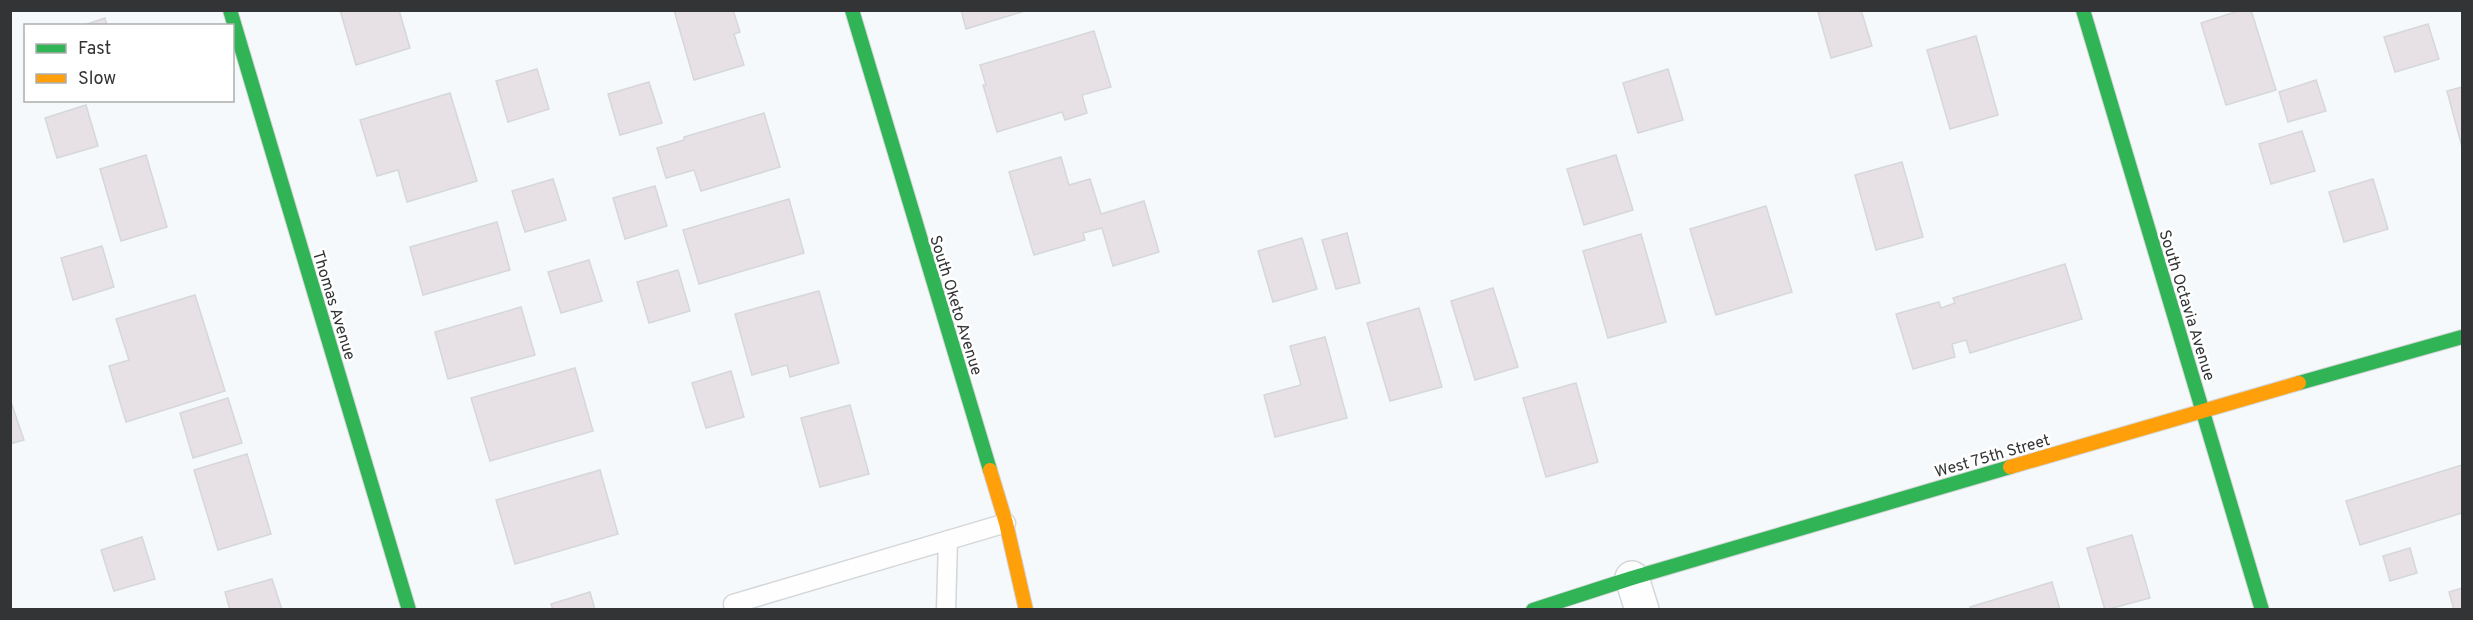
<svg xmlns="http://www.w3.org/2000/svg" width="2473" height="620" viewBox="0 0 2473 620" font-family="Overpass,sans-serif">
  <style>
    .building { fill: #e7e1e5; stroke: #d6d7d8; stroke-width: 1.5 }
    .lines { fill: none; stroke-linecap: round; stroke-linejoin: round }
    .lane-casing { stroke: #d4d6d8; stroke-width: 21 }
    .street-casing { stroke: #d4d6d8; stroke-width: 36 }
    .fast-casing { stroke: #d4d6d8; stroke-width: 16 }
    .slow-casing { stroke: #d4d6d8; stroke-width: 16 }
    .lane { stroke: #fefefe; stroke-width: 18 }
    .street { stroke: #fefefe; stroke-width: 33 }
    .fast { stroke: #30b455; stroke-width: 14 }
    .slow { stroke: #ff9f0a; stroke-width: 14 }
    .labels { text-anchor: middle; stroke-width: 5; stroke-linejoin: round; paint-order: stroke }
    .street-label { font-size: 16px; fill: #333435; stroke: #fff }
  </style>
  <rect width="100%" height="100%" fill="#f6f9fb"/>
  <g class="building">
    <path d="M 340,10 L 399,10 L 410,48 L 356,65 Z"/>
    <path d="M 674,10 L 733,10 L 740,32 L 734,34 L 744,65 L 694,80 Z"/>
    <path d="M 961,10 L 1028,10 L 966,29 Z"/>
    <path d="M 1824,10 L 1861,10 L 1872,46 L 1831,58 L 1818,12 Z"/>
    <path d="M 2241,10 L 2251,10 L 2276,90 L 2226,105 L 2201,23 Z"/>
    <path d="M 105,18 L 107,26 L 81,26 Z"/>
    <path d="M 2428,24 L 2439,59 L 2395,72 L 2384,37 Z"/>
    <path d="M 1094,31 L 1111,87 L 1082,95 L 1087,113 L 1065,120 L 1062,112 L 997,132 L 983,85 L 986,85 L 980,65 Z"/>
    <path d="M 1976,36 L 1998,115 L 1950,129 L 1927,50 Z"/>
    <path d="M 537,69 L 549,109 L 508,122 L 496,81 Z"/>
    <path d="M 1668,69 L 1683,120 L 1638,133 L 1623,83 Z"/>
    <path d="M 2316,80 L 2326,111 L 2288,122 L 2279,92 Z"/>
    <path d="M 649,82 L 662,123 L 620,135 L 608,94 Z"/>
    <path d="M 2462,87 L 2462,147 L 2447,91 Z"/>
    <path d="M 450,93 L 477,181 L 407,202 L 398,170 L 377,176 L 360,120 Z"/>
    <path d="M 86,105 L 98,146 L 57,158 L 45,118 Z"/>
    <path d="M 764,113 L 780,167 L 701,191 L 694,170 L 666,178 L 657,148 L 684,140 L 684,137 Z"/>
    <path d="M 2302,131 L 2315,171 L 2271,184 L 2259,144 Z"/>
    <path d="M 146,155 L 167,227 L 121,241 L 100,169 Z"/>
    <path d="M 1616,155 L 1633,210 L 1584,225 L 1567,169 Z"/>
    <path d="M 1061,157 L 1069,185 L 1090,179 L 1101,214 L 1144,201 L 1159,252 L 1113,266 L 1102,228 L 1083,233 L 1085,240 L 1034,255 L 1009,172 Z"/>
    <path d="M 1902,162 L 1923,237 L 1876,250 L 1855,175 Z"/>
    <path d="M 553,179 L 566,220 L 525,232 L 512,191 Z"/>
    <path d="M 2373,179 L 2388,229 L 2344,242 L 2329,192 Z"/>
    <path d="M 655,186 L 667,226 L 625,239 L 613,198 Z"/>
    <path d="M 789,199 L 804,253 L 699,284 L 683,230 Z"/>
    <path d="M 1766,206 L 1792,292 L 1716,315 L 1690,229 Z"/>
    <path d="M 497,222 L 510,270 L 423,295 L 410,247 Z"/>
    <path d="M 1347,233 L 1360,283 L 1336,289 L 1322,240 Z"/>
    <path d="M 1641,234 L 1666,322 L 1608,338 L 1583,251 Z"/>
    <path d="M 1302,238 L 1317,289 L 1273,302 L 1258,251 Z"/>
    <path d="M 102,246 L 114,287 L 73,300 L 61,258 Z"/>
    <path d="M 589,260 L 602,301 L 561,313 L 548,272 Z"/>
    <path d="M 2065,264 L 2082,319 L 1970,353 L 1966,340 L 1952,344 L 1955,357 L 1913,369 L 1896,314 L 1939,302 L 1941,308 L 1955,303 L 1953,298 Z"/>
    <path d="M 678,270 L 690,311 L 649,323 L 637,282 Z"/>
    <path d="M 1493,288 L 1518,367 L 1475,380 L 1451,301 Z"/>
    <path d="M 819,291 L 839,363 L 790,377 L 787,365 L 752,375 L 735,314 Z"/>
    <path d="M 195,295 L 225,391 L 126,422 L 109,366 L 129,360 L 116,319 Z"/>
    <path d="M 521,307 L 535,355 L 448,379 L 435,332 Z"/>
    <path d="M 1419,308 L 1442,387 L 1390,401 L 1367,323 Z"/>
    <path d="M 1325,337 L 1347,418 L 1275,437 L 1264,395 L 1301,385 L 1290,346 Z"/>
    <path d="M 575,368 L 593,431 L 490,461 L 471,398 Z"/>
    <path d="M 731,371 L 744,417 L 706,428 L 692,383 Z"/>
    <path d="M 1576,383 L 1598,462 L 1546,477 L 1523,398 Z"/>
    <path d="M 228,398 L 242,443 L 193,458 L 180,413 Z"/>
    <path d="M 10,399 L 24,440 L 10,444 Z"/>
    <path d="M 850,405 L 869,474 L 820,487 L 801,418 Z"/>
    <path d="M 247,454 L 271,534 L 218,550 L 194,470 Z"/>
    <path d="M 2462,465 L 2462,513 L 2360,545 L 2346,501 Z"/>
    <path d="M 600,470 L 618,534 L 515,564 L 496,500 Z"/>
    <path d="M 2132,535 L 2150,598 L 2105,610 L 2087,548 Z"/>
    <path d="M 142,537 L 155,579 L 114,591 L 101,550 Z"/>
    <path d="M 2410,548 L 2417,573 L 2390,581 L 2383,556 Z"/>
    <path d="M 272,579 L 282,610 L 230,610 L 225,592 Z"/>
    <path d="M 2052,582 L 2060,610 L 1971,610 L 1970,607 Z"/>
    <path d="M 2462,588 L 2462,610 L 2454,610 L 2449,592 Z"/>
    <path d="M 590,592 L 595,610 L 553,610 L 551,604 Z"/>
  </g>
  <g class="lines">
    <defs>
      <g id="lane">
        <path d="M 734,610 L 733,604 L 1006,523"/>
        <path d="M 946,610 L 948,540"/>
      </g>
      <path id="street" d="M 1632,578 L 1642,610"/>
      <g id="fast">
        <path d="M 230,10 L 409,610"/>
        <path d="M 852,10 L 990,470"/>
        <path d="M 2083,10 L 2262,610"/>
        <path d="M 2299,383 L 2462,337"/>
        <path d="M 1533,610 L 1632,578 L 2010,467"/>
      </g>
      <g id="slow">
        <path d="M 2010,467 L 2299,383"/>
        <path d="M 990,470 L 1006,523 L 1026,610"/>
      </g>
    </defs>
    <use href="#lane" class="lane-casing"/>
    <use href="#street" class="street-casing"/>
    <use href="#fast" class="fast-casing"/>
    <use href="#slow" class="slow-casing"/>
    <use href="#lane" class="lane"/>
    <use href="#street" class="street"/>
    <use href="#fast" class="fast"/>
    <use href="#slow" class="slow"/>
  </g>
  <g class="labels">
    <g class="street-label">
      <text transform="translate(335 305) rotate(73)" y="6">Thomas Avenue</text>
      <text transform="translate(957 305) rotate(73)" y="6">South Oketo Avenue</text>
      <text transform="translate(2188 305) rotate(73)" y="6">South Octavia Avenue</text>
      <text transform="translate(1992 455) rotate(-16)" y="6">West 75th Street</text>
    </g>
  </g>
  <rect width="2473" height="620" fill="none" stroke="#333435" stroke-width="24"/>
  <rect x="24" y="24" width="210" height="78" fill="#ffffff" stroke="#adaeae" stroke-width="1.5"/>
  <rect x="36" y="44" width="30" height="9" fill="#30b455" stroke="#adaeae" stroke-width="1.5"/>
  <text x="78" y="54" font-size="18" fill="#333435">Fast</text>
  <rect x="36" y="74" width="30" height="9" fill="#ff9f0a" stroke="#adaeae" stroke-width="1.5"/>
  <text x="78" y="84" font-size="18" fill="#333435">Slow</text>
</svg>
